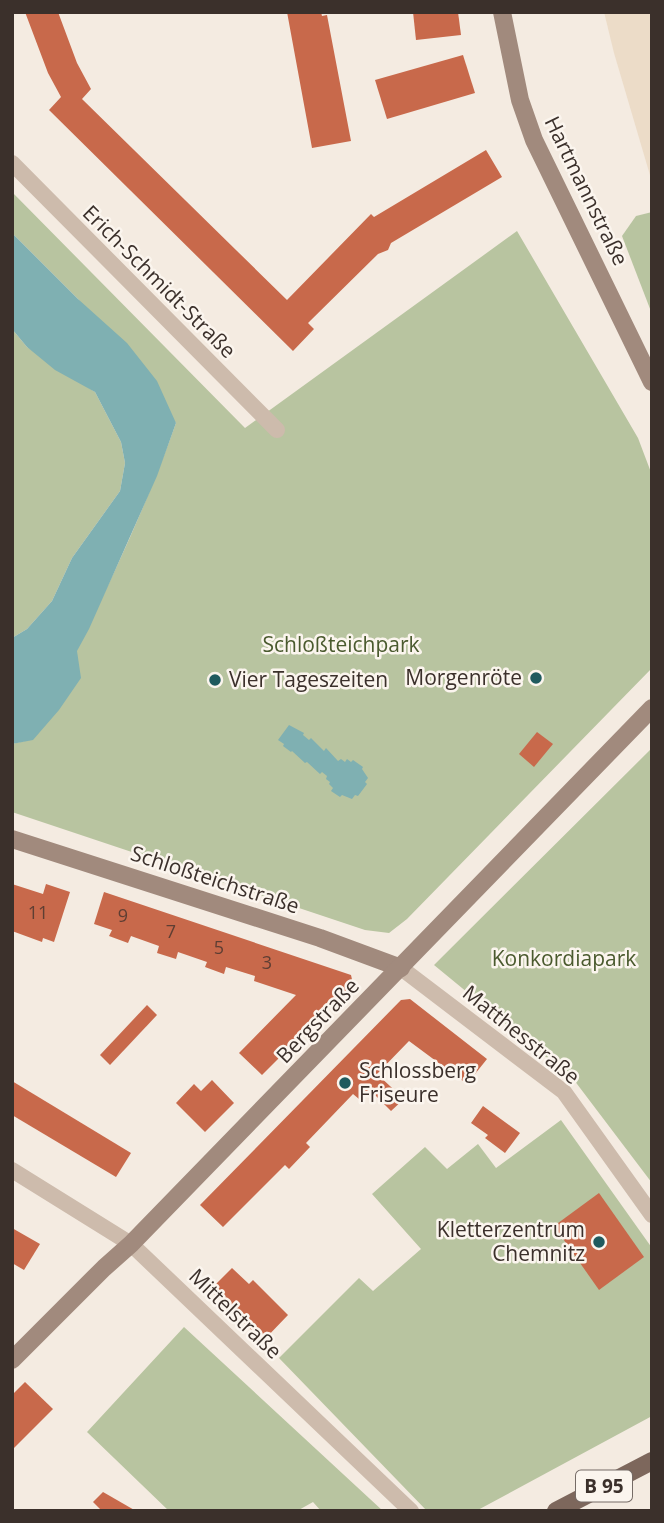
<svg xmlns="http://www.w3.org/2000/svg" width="664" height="1523" viewBox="0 0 664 1523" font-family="'Open Sans',sans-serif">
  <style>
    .green { fill: #b8c4a0 }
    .plaza { fill: #ecdcc8 }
    .water { fill: #7fb0b2 }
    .building { fill: #c8694b }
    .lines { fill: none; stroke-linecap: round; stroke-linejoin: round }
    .street { stroke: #cdbbac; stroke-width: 16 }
    .secondary { stroke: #a18a7d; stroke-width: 18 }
    .primary { stroke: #7d675c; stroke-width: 18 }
    .poi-dot { fill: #1f5a5e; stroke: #fbf5ee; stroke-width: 2.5 }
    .labels { text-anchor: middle; stroke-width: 5; stroke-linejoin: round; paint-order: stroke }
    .number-label { font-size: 18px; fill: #5e3e33 }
    .shield { fill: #fbf5ee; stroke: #756b66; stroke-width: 2 }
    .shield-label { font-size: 19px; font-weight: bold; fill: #3b302b }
    .street-label { font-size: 21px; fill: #3b302b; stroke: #fbf5ee }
    .park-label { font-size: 21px; fill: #4a5a2e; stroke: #fbf5ee }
    .poi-label { font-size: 21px; fill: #3b302b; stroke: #fbf5ee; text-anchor: end }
  </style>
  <rect width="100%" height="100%" fill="#f4ebe1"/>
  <g class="green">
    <path d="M 12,192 L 245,428 L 517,231 L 638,438 L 652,475 L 652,668 L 407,919 L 389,933 L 365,930 L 12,812 L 12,744 L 33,739 C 84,636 137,532 176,423 L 78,299 L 12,233 Z"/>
    <path d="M 652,212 L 652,314 L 622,236 L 636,216 Z"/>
    <path d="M 12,329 L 27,347 L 95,392 L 121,442 L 125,463 L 120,491 L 72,558 L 52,601 L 27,629 L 12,638 Z"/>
    <path d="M 652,748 L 652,1183 L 574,1080 L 434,965 Z"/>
    <path d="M 561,1120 L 652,1248 L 652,1416 L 476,1511 L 427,1511 L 279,1358 L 359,1278 L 373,1291 L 421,1249 L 372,1194 L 425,1147 L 447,1169 L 478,1144 L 496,1168 Z"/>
    <path d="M 184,1327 L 383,1511 L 321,1511 L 313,1502 L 297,1511 L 169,1511 L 87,1432 Z"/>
  </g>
  <path class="plaza" d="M 604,12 L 652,12 L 652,182 L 614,53 Z"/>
  <g class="water">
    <path d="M 12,233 L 78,299 L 127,343 L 157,381 L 176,423 L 157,476 L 89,629 L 77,651 L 81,678 L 59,710 L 33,740 L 12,744 L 12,638 L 27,629 L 52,601 L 72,558 L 120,491 L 125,463 L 121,442 L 95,392 L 55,370 L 27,347 L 12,329 Z"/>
    <path d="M 289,725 L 304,733 L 303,735 L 309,740 L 311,738 L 324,751 L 326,748 L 338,761 L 341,759 L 345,762 L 347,759 L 351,762 L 353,760 L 363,767 L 362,769 L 368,778 L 365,782 L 367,784 L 358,796 L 355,795 L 352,799 L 342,795 L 340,797 L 331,791 L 333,788 L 329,784 L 330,782 L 326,779 L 327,776 L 322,772 L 320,774 L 307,762 L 305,763 L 292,751 L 291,752 L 283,746 L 284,744 L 278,740 Z"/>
  </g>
  <g class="building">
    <path d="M 25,12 L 58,12 L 77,63 L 91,89 L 82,99 L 287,300 L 371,214 L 374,217 L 486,150 L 502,177 L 391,243 L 388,250 L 378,254 L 308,323 L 314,329 L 293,351 L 49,110 L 61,97 L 48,73 Z"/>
    <path d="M 287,12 L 321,12 L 322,16 L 327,15 L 351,141 L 312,148 Z"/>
    <path d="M 413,12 L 458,12 L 461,35 L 416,40 Z"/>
    <path d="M 463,55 L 475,93 L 387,119 L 375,80 Z"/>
    <path d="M 537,732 L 553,744 L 534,767 L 519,754 Z"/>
    <path d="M 12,884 L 43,894 L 46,884 L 70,892 L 54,942 L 43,938 L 42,942 L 12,931 Z"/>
    <path d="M 104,892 L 351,975 L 353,984 L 262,1075 L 239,1053 L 296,995 L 254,981 L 255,976 L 226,967 L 224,974 L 205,967 L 207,962 L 178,952 L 176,959 L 157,953 L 159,946 L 131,936 L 128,943 L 109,936 L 112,930 L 94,924 Z"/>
    <path d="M 410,999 L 487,1059 L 467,1084 L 409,1041 L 377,1074 L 404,1099 L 391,1111 L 369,1089 L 359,1099 L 353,1094 L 306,1143 L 310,1147 L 289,1169 L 285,1165 L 223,1227 L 200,1205 L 401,1000 Z"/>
    <path d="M 147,1005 L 157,1015 L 110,1065 L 100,1055 Z"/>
    <path d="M 212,1080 L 234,1103 L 205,1132 L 176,1103 L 194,1084 L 201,1091 Z"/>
    <path d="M 12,1081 L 131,1153 L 116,1177 L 12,1115 Z"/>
    <path d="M 483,1106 L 520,1133 L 505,1153 L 485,1138 L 488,1135 L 471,1123 Z"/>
    <path d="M 599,1193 L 644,1257 L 599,1290 L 554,1226 Z"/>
    <path d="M 12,1228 L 40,1244 L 24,1270 L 12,1263 Z"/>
    <path d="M 232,1268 L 249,1284 L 253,1280 L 288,1315 L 263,1341 L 210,1290 Z"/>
    <path d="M 25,1382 L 53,1409 L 12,1450 L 12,1395 Z"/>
    <path d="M 103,1492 L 110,1496 L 136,1511 L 102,1511 L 93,1502 Z"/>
  </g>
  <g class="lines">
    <g class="street">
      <path d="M 12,163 L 277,430"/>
      <path d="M 401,968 L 564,1092 L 652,1215"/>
      <path d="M 12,1170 L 131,1244 L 411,1511"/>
    </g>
    <g class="secondary">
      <path d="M 502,12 L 520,100 L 534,140 L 652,382"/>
      <path d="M 12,839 L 320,938 L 401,968"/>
      <path d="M 12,1360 L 104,1268 L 131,1244 L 652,708"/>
    </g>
    <path class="primary" d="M 556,1511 L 652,1461"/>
  </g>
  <g class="poi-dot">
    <circle cx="536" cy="678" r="7"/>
    <circle cx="215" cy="680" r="7"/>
    <circle cx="345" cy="1083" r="7"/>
    <circle cx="599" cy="1242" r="7"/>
  </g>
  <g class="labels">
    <g class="number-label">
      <text x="38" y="919">11</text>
      <text x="123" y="922">9</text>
      <text x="171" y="938">7</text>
      <text x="219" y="954">5</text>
      <text x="267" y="969">3</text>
    </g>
    <rect class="shield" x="576" y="1470.5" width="56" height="31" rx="5"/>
    <g class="shield-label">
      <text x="604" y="1493">B 95</text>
    </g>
    <g class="street-label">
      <text transform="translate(586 191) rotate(64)" y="7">Hartmannstraße</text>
      <text transform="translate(159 282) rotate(45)" y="7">Erich-Schmidt-Straße</text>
      <text transform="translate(215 880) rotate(18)" y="7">Schloßteichstraße</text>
      <text transform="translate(318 1021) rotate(-46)" y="7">Bergstraße</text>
      <text transform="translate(521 1035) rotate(39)" y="7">Matthesstraße</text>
      <text transform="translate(235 1314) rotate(44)" y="7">Mittelstraße</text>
    </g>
    <g class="park-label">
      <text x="341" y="652">Schloßteichpark</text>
      <text x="564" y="966">Konkordiapark</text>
    </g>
    <g class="poi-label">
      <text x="522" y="685">Morgenröte</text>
      <text x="229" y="687" text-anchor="start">Vier Tageszeiten</text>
      <text x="359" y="1078" text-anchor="start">Schlossberg<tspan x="359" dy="24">Friseure</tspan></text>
      <text x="585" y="1237">Kletterzentrum<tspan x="585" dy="24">Chemnitz</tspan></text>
    </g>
  </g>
  <rect width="664" height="1523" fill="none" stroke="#3b302b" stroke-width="28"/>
</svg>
